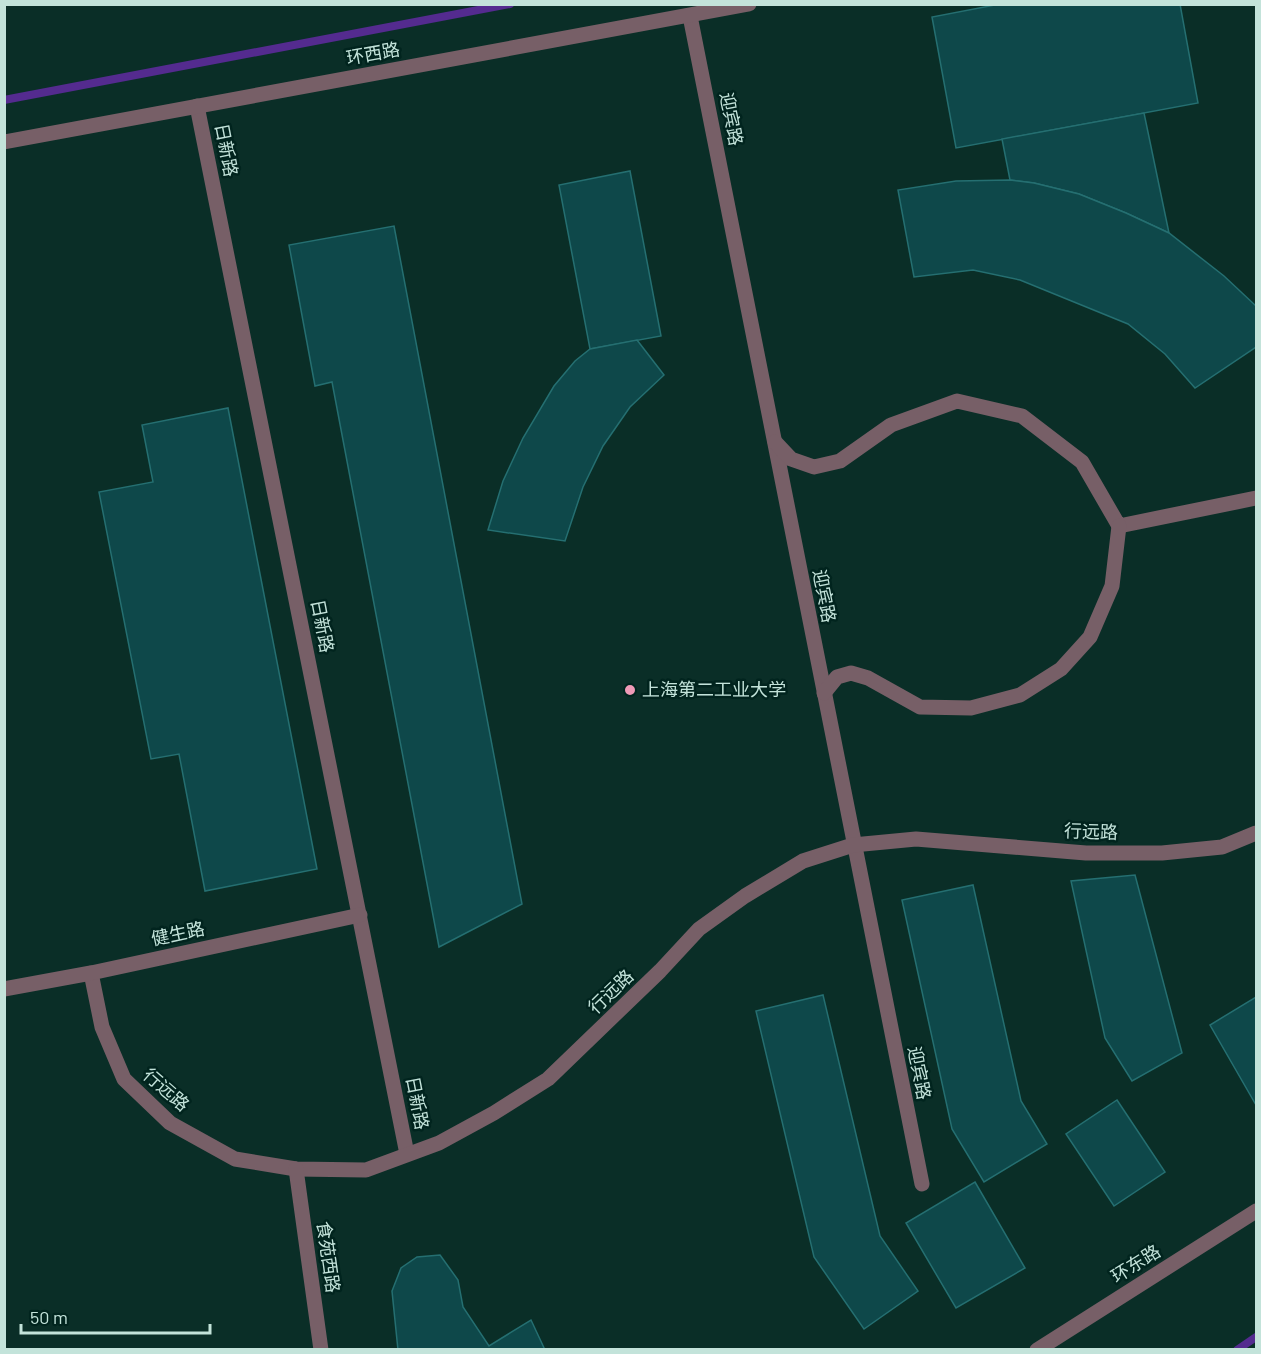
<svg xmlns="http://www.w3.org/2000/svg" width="1261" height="1354" viewBox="0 0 1261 1354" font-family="Barlow,'Noto Sans SC',sans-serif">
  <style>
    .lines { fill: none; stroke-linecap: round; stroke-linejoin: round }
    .stream { stroke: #542b8f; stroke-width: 8 }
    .building { fill: #0e484a; stroke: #256f71; stroke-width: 1.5 }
    .minor { stroke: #775f67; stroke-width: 15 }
    .poi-dot { fill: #ef9ab7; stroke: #01241e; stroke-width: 2 }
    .labels { text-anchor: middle; stroke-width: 5; stroke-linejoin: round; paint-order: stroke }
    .street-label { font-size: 18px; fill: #c3e3da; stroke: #01241e }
    .poi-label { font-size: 18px; fill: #c3e3da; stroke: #01241e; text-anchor: start }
  </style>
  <rect width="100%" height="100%" fill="#0a2e27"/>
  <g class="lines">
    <g class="stream">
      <path d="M 4,100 L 510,4"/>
      <path d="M 1237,1350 L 1256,1337"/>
    </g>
  </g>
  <g class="building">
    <path d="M 1000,4 L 1180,4 L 1198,103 L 956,148 L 932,17 Z"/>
    <path d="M 1144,113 L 1169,233 L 1126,213 L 1079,194 L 1034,183 L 1010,180 L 1002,139 Z"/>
    <path d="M 630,171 L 661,336 L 590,349 L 559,185 Z"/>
    <path d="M 1010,180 L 1034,183 L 1079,194 L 1126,213 L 1169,233 L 1224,276 L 1256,306 L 1256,347 L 1195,388 L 1165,354 L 1128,324 L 1020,280 L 973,270 L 914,277 L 898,190 L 956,181 Z"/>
    <path d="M 394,226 L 522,904 L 439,947 L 332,382 L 315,386 L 289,245 Z"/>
    <path d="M 637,340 L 664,375 L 630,407 L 603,446 L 583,487 L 565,541 L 488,530 L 503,481 L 523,438 L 554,386 L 575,361 L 590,349 Z"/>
    <path d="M 228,408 L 317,869 L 205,891 L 179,754 L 151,759 L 99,492 L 153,482 L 142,425 Z"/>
    <path d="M 1135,875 L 1182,1053 L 1132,1081 L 1105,1038 L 1071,881 Z"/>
    <path d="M 973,885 L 1021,1101 L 1047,1144 L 984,1182 L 952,1129 L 902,900 Z"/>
    <path d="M 823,995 L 880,1236 L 918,1291 L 864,1329 L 814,1257 L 756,1011 Z"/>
    <path d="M 1256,997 L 1256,1105 L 1210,1025 Z"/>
    <path d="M 1117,1100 L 1165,1172 L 1114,1206 L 1066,1134 Z"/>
    <path d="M 975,1182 L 1025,1268 L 956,1308 L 906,1223 Z"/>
    <path d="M 440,1255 L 458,1280 L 463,1307 L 489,1346 L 531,1320 L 545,1350 L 398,1350 L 392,1291 L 401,1268 L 417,1257 Z"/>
  </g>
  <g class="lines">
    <g class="minor">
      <path d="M 690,16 L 922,1184"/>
      <path d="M 197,106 L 407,1154"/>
      <path d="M 4,142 L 749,4"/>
      <path d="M 775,442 L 791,459 L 814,467 L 840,461 L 891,425 L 957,401 L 1022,416 L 1082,462 L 1119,526 L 1256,498"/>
      <path d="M 824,693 L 837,677 L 851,673 L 868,678 L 920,707 L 971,708 L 1020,695 L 1061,669 L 1090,637 L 1112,586 L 1119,526"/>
      <path d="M 91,973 L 102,1027 L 124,1079 L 170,1123 L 235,1159 L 296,1169 L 366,1170 L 439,1143 L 494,1113 L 548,1079 L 660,971 L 699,929 L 745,896 L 803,861 L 853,845 L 916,839 L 1086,853 L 1162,853 L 1222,847 L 1256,833"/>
      <path d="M 4,989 L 91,973 L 360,915"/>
      <path d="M 296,1169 L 321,1350"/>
      <path d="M 1037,1350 L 1256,1211"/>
    </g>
  </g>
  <circle class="poi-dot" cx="630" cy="690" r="6"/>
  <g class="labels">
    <g class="street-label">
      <text transform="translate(373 54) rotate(-10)" y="6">环西路</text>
      <text transform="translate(731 119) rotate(79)" y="6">迎宾路</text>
      <text transform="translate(226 150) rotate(79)" y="6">日新路</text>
      <text transform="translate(824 596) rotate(79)" y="6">迎宾路</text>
      <text transform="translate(322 626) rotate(79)" y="6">日新路</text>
      <text transform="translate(1091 832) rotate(2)" y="6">行远路</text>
      <text transform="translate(178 934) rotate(-12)" y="6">健生路</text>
      <text transform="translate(611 992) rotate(-44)" y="6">行远路</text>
      <text transform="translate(919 1073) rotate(79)" y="6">迎宾路</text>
      <text transform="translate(166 1090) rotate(41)" y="6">行远路</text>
      <text transform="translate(417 1103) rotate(79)" y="6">日新路</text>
      <text transform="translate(328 1257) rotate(82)" y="6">食苑西路</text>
      <text transform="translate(1136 1264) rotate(-32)" y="6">环东路</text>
    </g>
    <g class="poi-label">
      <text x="642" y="696">上海第二工业大学</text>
    </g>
  </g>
  <rect width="1261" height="1354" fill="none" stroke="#c3e3da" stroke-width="12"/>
  <path d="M21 1324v9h189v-9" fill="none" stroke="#c3e3da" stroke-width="3"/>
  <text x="30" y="1324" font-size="18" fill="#c3e3da" stroke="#01241e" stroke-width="4.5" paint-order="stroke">50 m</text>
</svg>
